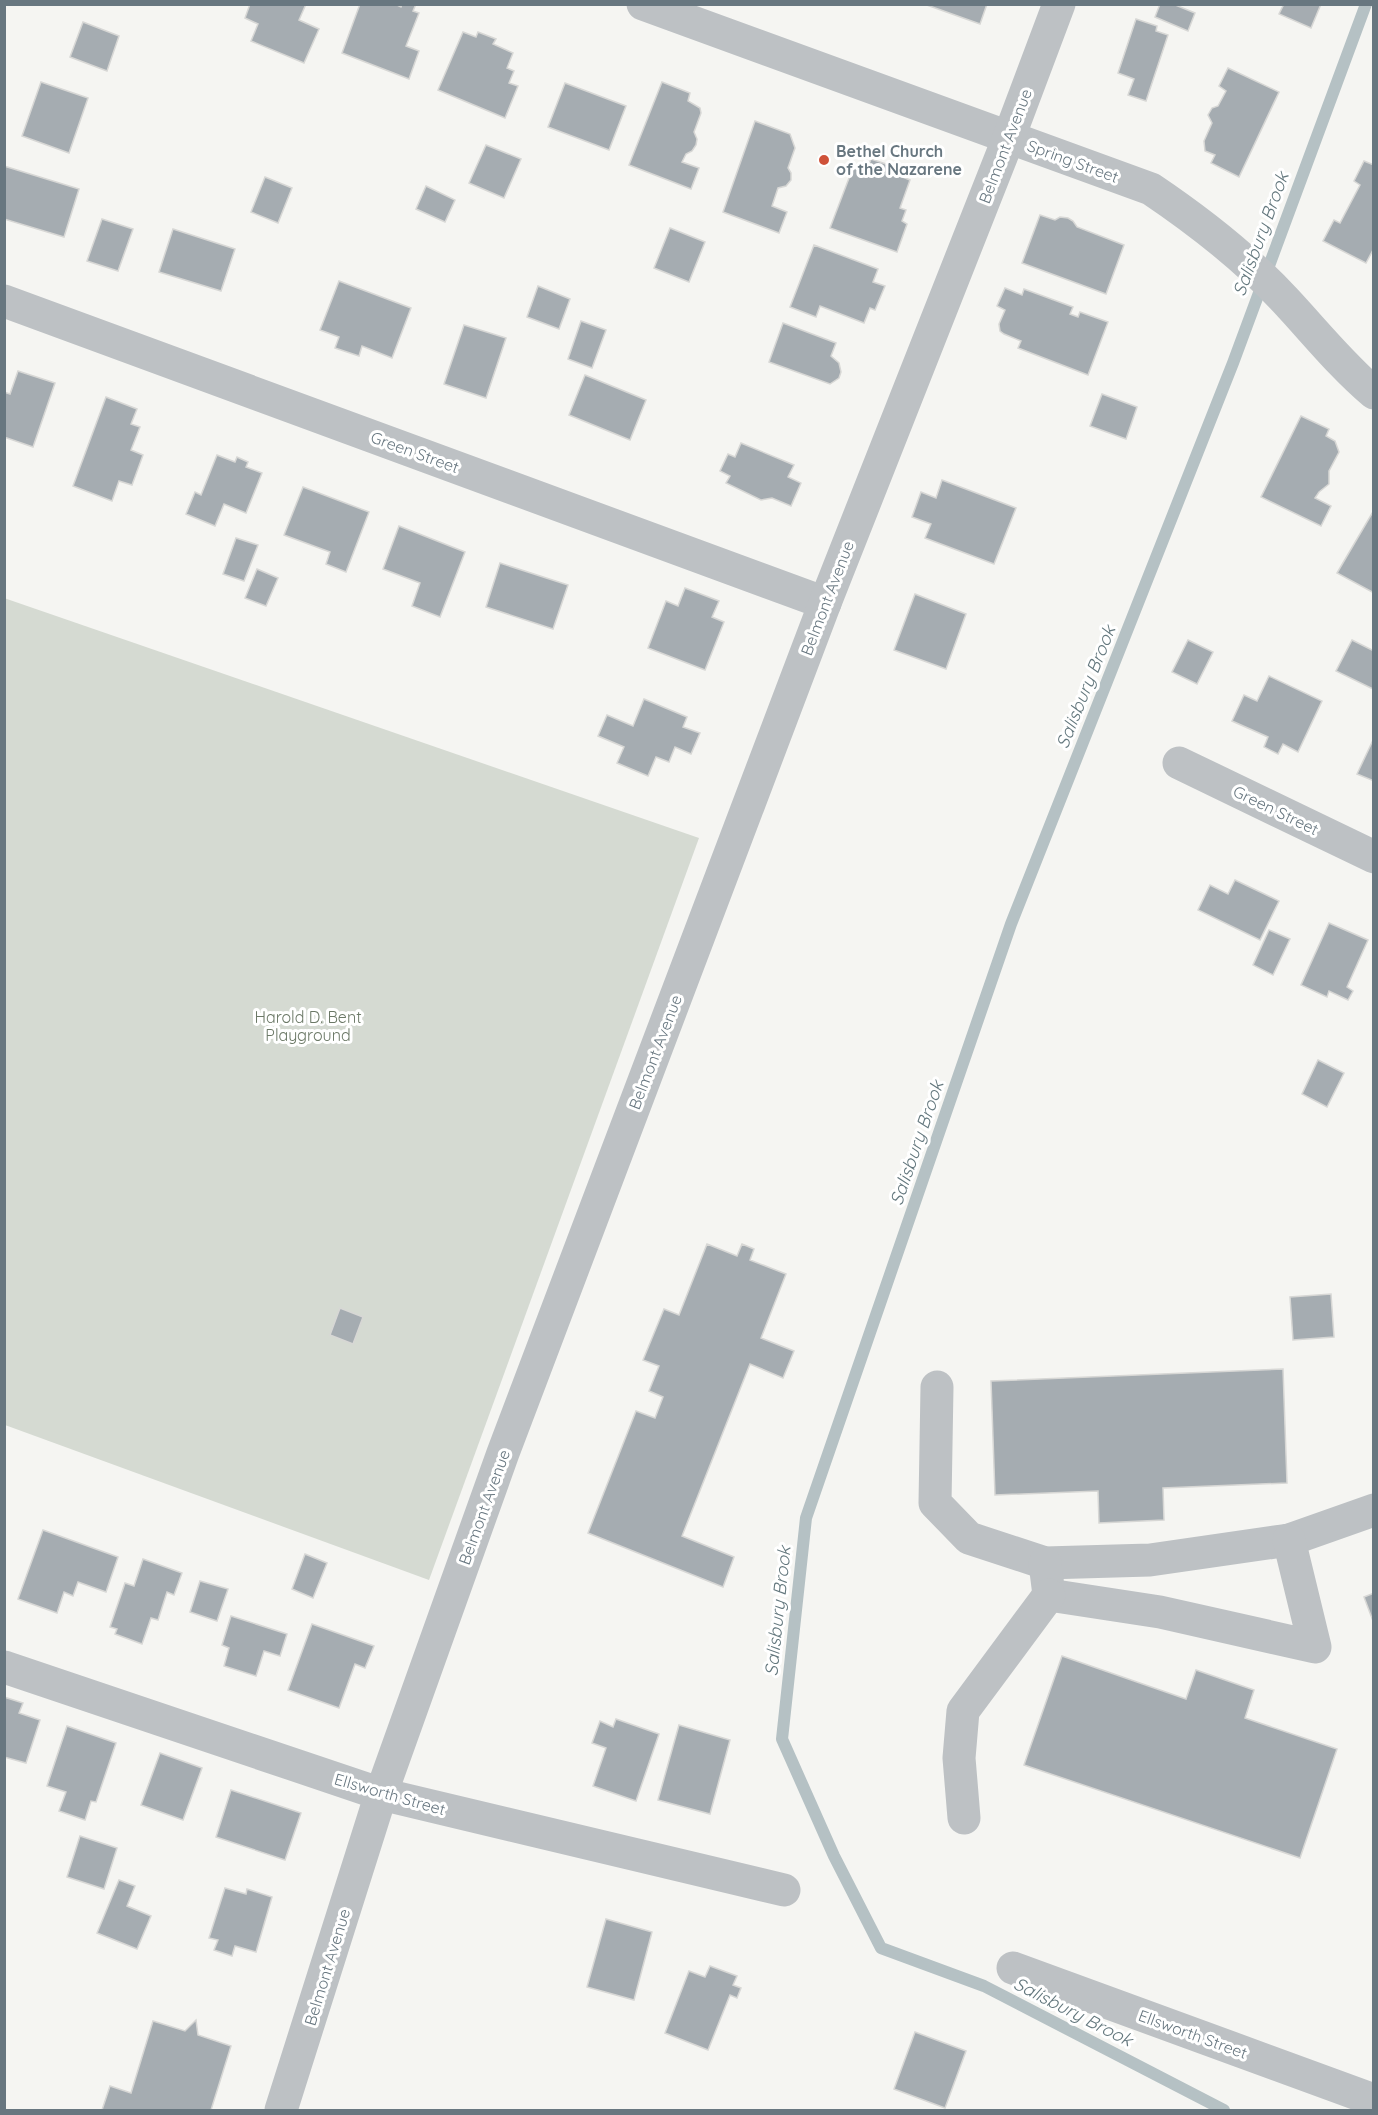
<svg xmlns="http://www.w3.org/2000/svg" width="1378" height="2115" viewBox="0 0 1378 2115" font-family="Quicksand,sans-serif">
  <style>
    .green { fill: #d5dad2 }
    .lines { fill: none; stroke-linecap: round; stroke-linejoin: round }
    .stream { stroke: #b5c1c4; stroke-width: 12 }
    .building { fill: #a5acb1; stroke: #d7d7d5; stroke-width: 1.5 }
    .minor { stroke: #bdc1c4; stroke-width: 33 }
    .poi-dot { fill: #cf5239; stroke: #fff; stroke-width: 2 }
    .labels { text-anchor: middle; stroke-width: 6; stroke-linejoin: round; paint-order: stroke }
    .street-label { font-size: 16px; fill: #687780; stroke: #fff }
    .poi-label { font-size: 16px; font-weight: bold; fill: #687780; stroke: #fff; text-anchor: start }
    .park-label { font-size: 16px; fill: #6b7866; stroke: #fff }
    .water-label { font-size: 18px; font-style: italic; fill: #63777d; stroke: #fff }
  </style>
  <rect width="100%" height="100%" fill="#f5f5f2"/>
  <path class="green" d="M 4,598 L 699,838 L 429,1580 L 5,1425 Z"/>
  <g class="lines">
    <path class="stream" d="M 1224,2110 L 984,1986 L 881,1948 L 834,1856 L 782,1739 L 806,1518 L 1011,924 L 1233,363 L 1366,4"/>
  </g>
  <g class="building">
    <path d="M 250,4 L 306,4 L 299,20 L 319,29 L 304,63 L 251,41 L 258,24 L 245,18 Z"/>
    <path d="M 360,4 L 395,4 L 401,7 L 402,4 L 416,4 L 413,11 L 419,13 L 406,46 L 419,51 L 409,79 L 342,53 Z"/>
    <path d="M 924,4 L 987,4 L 980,24 Z"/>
    <path d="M 1160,4 L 1173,4 L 1195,13 L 1188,31 L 1155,17 Z"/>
    <path d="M 1284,4 L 1321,4 L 1311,28 L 1279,14 Z"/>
    <path d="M 1136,19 L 1157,26 L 1156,31 L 1168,35 L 1146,101 L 1128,95 L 1134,79 L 1118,73 Z"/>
    <path d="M 83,22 L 119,36 L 107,71 L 70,57 Z"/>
    <path d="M 463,32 L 476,37 L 478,32 L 496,39 L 493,44 L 513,53 L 507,68 L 514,71 L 509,83 L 518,86 L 505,118 L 438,90 Z"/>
    <path d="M 1228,68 L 1279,92 L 1239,177 L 1211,163 L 1215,155 L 1205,151 L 1204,141 L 1212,123 L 1208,115 L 1212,108 L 1218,106 L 1226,91 L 1219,86 Z"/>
    <path d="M 41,82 L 88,98 L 69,153 L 22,136 Z"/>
    <path d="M 662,82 L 690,93 L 688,101 L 700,108 L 701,113 L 694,132 L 697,139 L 696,145 L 692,151 L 686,154 L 682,162 L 699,168 L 691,189 L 629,165 Z"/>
    <path d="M 565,83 L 626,106 L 609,150 L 548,127 Z"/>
    <path d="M 755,121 L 790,134 L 795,148 L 788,168 L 791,173 L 791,180 L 786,186 L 778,188 L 772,206 L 787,212 L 779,233 L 723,212 Z"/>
    <path d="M 486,145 L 521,159 L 504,198 L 469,183 Z"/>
    <path d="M 871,159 L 895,167 L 893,173 L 910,180 L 900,208 L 906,210 L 902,221 L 907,224 L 897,252 L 830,228 L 854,165 L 867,170 Z"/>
    <path d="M 1364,161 L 1374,165 L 1374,248 L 1366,263 L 1323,241 L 1334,220 L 1340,223 L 1360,185 L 1354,181 Z"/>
    <path d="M 4,166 L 79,189 L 64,237 L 4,219 Z"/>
    <path d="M 265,177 L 292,188 L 278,223 L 251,212 Z"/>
    <path d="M 426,186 L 455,200 L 445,222 L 416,209 Z"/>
    <path d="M 1040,215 L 1055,220 L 1060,217 L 1068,218 L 1073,221 L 1077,227 L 1124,245 L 1106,294 L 1022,263 Z"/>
    <path d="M 102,219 L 133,229 L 118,271 L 87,261 Z"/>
    <path d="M 670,228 L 705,242 L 689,282 L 654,268 Z"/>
    <path d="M 173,229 L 235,249 L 221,291 L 159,272 Z"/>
    <path d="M 814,245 L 878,269 L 873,282 L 885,286 L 875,310 L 870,308 L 864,323 L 820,306 L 816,317 L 790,307 Z"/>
    <path d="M 339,281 L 411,308 L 392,358 L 362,346 L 359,356 L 335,348 L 339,337 L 320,330 Z"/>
    <path d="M 538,286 L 570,299 L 559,329 L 527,317 Z"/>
    <path d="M 1005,288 L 1022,295 L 1024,289 L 1073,307 L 1070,314 L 1078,317 L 1080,312 L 1108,322 L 1088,375 L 1018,348 L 1021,341 L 1004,334 L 1000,331 L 999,324 L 1005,310 L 997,306 Z"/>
    <path d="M 581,321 L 606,330 L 592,368 L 568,359 Z"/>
    <path d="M 783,323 L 836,343 L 831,356 L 839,363 L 841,372 L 839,378 L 830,384 L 769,362 Z"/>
    <path d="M 464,325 L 506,338 L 486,398 L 444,384 Z"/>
    <path d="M 18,371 L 55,383 L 33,447 L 4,437 L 4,392 L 10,394 Z"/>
    <path d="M 585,375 L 646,400 L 630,440 L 569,415 Z"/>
    <path d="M 1102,394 L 1137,407 L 1126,439 L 1090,426 Z"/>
    <path d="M 106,397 L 137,409 L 131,424 L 140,427 L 131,450 L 143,455 L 132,485 L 119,481 L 112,501 L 73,486 Z"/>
    <path d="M 1301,416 L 1329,429 L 1326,436 L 1335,441 L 1339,452 L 1329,471 L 1329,484 L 1319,492 L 1315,498 L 1331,506 L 1321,526 L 1261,497 Z"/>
    <path d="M 741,443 L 794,465 L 788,477 L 801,483 L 791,506 L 772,498 L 761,500 L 726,483 L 730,476 L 720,471 L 728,454 L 735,457 Z"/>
    <path d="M 217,455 L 235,462 L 237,457 L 248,462 L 246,467 L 262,473 L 246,513 L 224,504 L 215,526 L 186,514 L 195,492 L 201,495 Z"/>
    <path d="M 942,480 L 1016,508 L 994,564 L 925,538 L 931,524 L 912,517 L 921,492 L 936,498 Z"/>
    <path d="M 303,487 L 369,512 L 346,572 L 326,564 L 330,552 L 284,535 Z"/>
    <path d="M 1374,510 L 1374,593 L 1337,573 Z"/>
    <path d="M 399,526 L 465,552 L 440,617 L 412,606 L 420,583 L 383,569 Z"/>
    <path d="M 236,538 L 258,545 L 244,581 L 223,574 Z"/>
    <path d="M 500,563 L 568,585 L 553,629 L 486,607 Z"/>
    <path d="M 257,569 L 278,578 L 266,606 L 245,598 Z"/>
    <path d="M 685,588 L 719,601 L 712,617 L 724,622 L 705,670 L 648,648 L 666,601 L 678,606 Z"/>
    <path d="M 915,594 L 966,614 L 946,669 L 894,650 Z"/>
    <path d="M 1188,640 L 1213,652 L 1197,684 L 1172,672 Z"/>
    <path d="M 1352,640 L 1374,651 L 1373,689 L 1336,671 Z"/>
    <path d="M 1269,676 L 1322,701 L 1298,752 L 1283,744 L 1278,754 L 1264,747 L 1268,737 L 1232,721 L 1244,695 L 1257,701 Z"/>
    <path d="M 644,699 L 687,717 L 683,727 L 700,733 L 691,754 L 675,747 L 669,762 L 656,757 L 648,776 L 617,763 L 624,747 L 598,736 L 607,715 L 633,726 Z"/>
    <path d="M 1374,738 L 1374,781 L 1357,774 Z"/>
    <path d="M 1235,880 L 1279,901 L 1260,940 L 1198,910 L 1210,885 L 1228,894 Z"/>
    <path d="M 1329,923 L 1368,940 L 1347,987 L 1353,991 L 1348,1000 L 1329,991 L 1327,997 L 1301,985 Z"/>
    <path d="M 1269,930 L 1290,939 L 1273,975 L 1253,965 Z"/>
    <path d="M 1318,1060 L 1344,1073 L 1327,1107 L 1302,1094 Z"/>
    <path d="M 707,1244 L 737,1256 L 742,1244 L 754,1249 L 750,1260 L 786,1274 L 761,1338 L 794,1351 L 783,1378 L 750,1364 L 682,1536 L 734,1557 L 723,1587 L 588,1533 L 636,1411 L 655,1418 L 663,1397 L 649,1391 L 659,1366 L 643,1360 L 664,1309 L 679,1315 Z"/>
    <path d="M 1331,1294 L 1334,1337 L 1293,1340 L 1290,1297 Z"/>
    <path d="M 340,1308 L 363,1317 L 353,1344 L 330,1335 Z"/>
    <path d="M 1283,1369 L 1287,1483 L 1163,1488 L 1164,1520 L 1099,1523 L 1098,1491 L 995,1495 L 991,1381 Z"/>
    <path d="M 43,1530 L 118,1557 L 106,1592 L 78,1582 L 73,1596 L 64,1592 L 57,1613 L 18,1599 Z"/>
    <path d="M 305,1554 L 327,1563 L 313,1598 L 292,1589 Z"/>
    <path d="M 143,1559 L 182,1573 L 174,1595 L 167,1592 L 158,1620 L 151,1618 L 142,1644 L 115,1634 L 117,1629 L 110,1627 L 125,1583 L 134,1586 Z"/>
    <path d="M 200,1581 L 228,1589 L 217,1621 L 190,1612 Z"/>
    <path d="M 1374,1593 L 1374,1621 L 1373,1621 L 1364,1597 Z"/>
    <path d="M 231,1616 L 287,1634 L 280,1656 L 264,1651 L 256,1676 L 224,1666 L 229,1648 L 222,1645 Z"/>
    <path d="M 312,1624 L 374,1646 L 365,1668 L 355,1664 L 339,1708 L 288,1690 Z"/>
    <path d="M 1062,1656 L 1186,1699 L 1196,1670 L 1254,1690 L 1245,1718 L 1337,1749 L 1300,1858 L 1024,1765 Z"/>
    <path d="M 4,1697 L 23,1703 L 19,1713 L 40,1720 L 26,1763 L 4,1757 Z"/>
    <path d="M 616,1719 L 659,1734 L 636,1801 L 593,1786 L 606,1748 L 592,1743 L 600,1721 L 613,1727 Z"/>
    <path d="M 679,1725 L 730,1740 L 710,1814 L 658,1800 Z"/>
    <path d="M 67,1726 L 116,1743 L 96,1802 L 91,1801 L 85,1820 L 59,1811 L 66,1792 L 47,1786 Z"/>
    <path d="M 160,1753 L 202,1768 L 183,1820 L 141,1805 Z"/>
    <path d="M 231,1790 L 301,1813 L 285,1860 L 216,1837 Z"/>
    <path d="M 80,1836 L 117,1848 L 104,1889 L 67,1877 Z"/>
    <path d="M 119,1880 L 135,1886 L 127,1906 L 151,1916 L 137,1949 L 97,1933 Z"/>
    <path d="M 225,1888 L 246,1894 L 247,1889 L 272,1897 L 256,1952 L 235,1946 L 232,1956 L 214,1950 L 218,1940 L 209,1938 Z"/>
    <path d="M 606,1919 L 652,1932 L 634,2000 L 587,1987 Z"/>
    <path d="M 710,1966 L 737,1976 L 733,1985 L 741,1988 L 737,1998 L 730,1995 L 708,2050 L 665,2033 L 689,1971 L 705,1977 Z"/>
    <path d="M 196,2020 L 198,2035 L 231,2046 L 211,2110 L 102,2110 L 110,2086 L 131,2093 L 153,2021 L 185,2031 Z"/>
    <path d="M 915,2032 L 966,2051 L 945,2108 L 894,2089 Z"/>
  </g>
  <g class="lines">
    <g class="minor">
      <path d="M 643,4 L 1151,189 C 1200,222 1245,257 1285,300 C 1314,331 1341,365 1374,393"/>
      <path d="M 4,301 L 825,603"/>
      <path d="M 1179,763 L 1374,857"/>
      <path d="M 937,1387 L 935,1503 L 969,1538 L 1045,1563 L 1150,1560 L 1289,1540 L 1374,1510"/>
      <path d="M 1045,1563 L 1049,1595 L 1160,1612 L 1315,1647 L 1289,1540"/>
      <path d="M 4,1667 L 381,1794 L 784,1890"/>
      <path d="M 964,1818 L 959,1758 L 963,1711 L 1049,1595"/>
      <path d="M 1013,1968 L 1374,2100"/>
      <path d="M 281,2110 L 381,1794 L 503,1453 L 825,603 L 1009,137 L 1059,4"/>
    </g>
  </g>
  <circle class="poi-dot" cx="824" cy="160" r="6"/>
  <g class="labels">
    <g class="street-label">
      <text transform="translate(1005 146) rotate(-69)" y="6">Belmont Avenue</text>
      <text transform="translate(1073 161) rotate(20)" y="6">Spring Street</text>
      <text transform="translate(415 452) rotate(20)" y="6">Green Street</text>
      <text transform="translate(827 598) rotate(-69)" y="6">Belmont Avenue</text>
      <text transform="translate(1276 810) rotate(26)" y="6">Green Street</text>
      <text transform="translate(655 1052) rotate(-69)" y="6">Belmont Avenue</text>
      <text transform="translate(484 1507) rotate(-70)" y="6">Belmont Avenue</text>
      <text transform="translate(390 1794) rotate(16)" y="6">Ellsworth Street</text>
      <text transform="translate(327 1967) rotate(-73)" y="6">Belmont Avenue</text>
      <text transform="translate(1193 2034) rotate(20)" y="6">Ellsworth Street</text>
    </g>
    <g class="poi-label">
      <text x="836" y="157">Bethel Church<tspan x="836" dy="18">of the Nazarene</tspan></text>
    </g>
    <g class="park-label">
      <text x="308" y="1023">Harold D. Bent<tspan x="308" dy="18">Playground</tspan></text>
    </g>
    <g class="water-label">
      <text transform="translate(1261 234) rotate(-70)" y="6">Salisbury Brook</text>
      <text transform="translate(1086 687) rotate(-68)" y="6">Salisbury Brook</text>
      <text transform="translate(917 1143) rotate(-71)" y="6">Salisbury Brook</text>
      <text transform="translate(778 1611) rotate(-84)" y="6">Salisbury Brook</text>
      <text transform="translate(1073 2012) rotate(27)" y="6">Salisbury Brook</text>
    </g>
  </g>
  <rect width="1378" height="2115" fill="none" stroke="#687780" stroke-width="12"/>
</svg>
